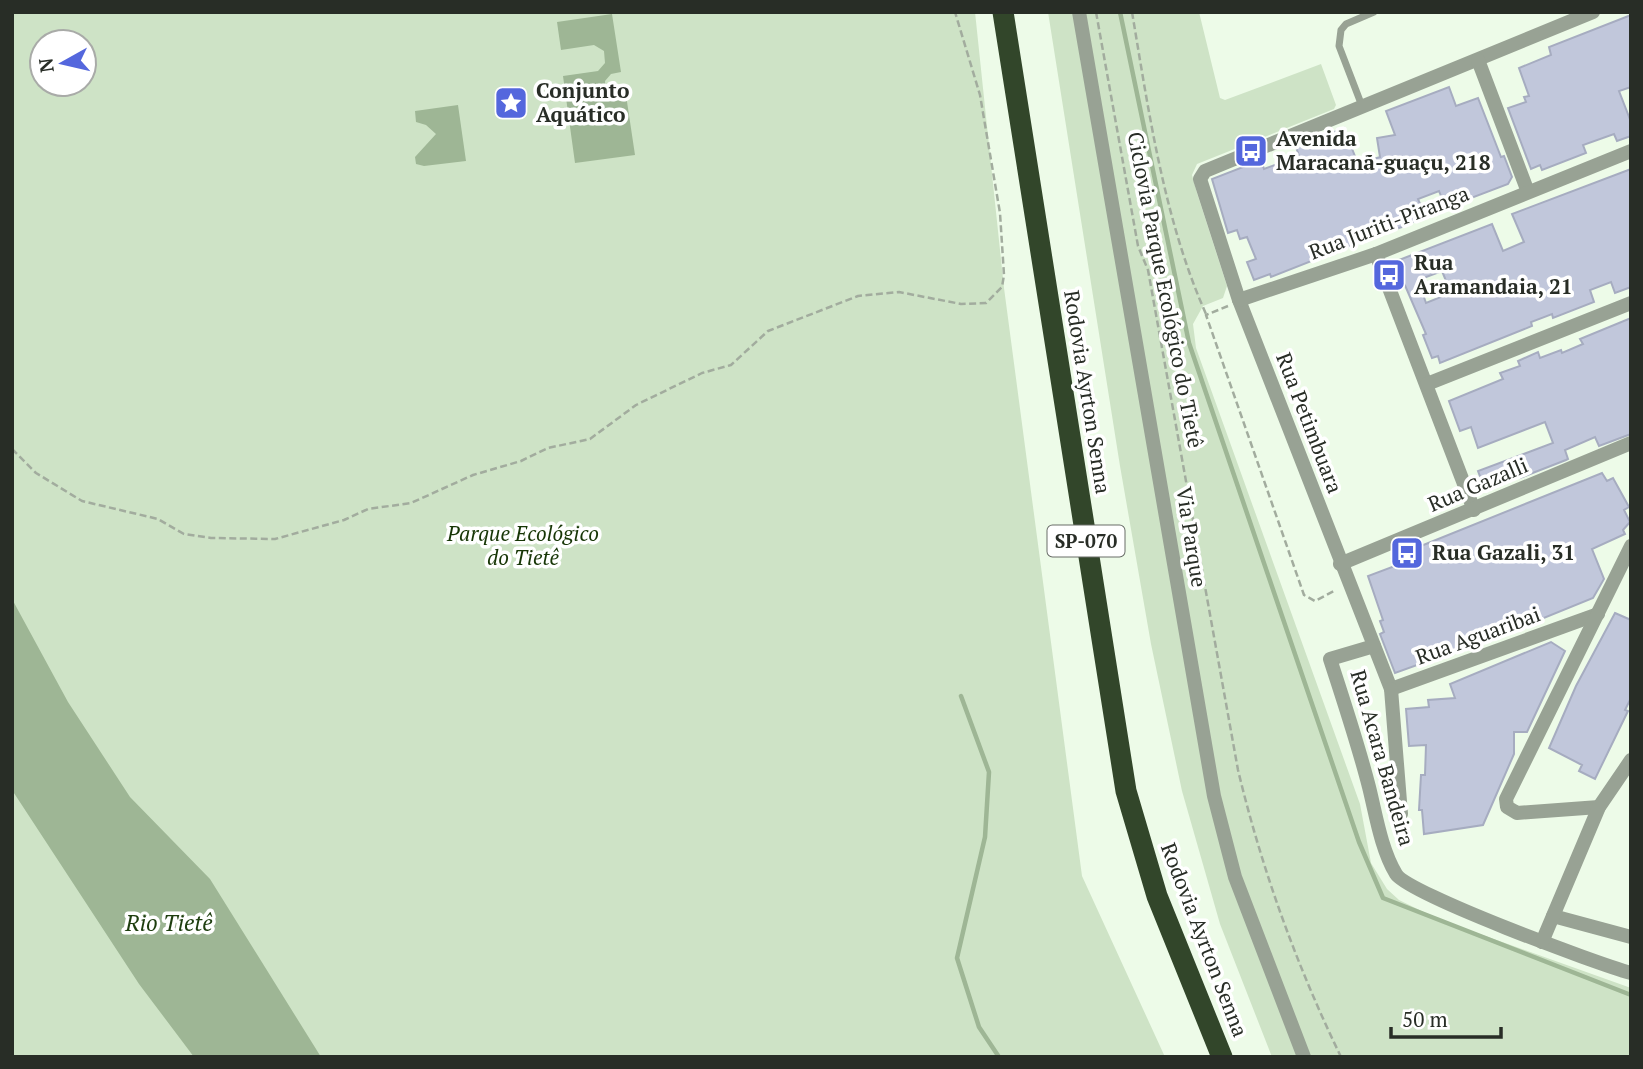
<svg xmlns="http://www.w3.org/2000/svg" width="1643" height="1069" viewBox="0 0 1643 1069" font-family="'PT Serif',serif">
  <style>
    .green { fill: #cee3c6; fill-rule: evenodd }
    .water { fill: #9eb695 }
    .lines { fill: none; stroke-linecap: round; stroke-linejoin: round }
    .stream { stroke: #9eb695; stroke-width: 4.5 }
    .building { fill: #c1c7db; stroke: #a6acc0; stroke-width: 2; fill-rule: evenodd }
    .path { stroke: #a2ac9e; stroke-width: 2.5; stroke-dasharray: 7 3.5; stroke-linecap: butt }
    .service { stroke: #98a294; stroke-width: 7 }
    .minor { stroke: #98a294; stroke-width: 14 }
    .motorway { stroke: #32462a; stroke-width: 21 }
    .labels { text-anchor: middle; stroke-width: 7; stroke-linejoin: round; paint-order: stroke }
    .shield { fill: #fff; stroke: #686c67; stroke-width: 2 }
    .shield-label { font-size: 19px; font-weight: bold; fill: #282d26 }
    .poi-label { font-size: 21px; font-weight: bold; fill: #282d26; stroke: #fff; text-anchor: start }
    .street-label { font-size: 21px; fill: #282d26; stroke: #fff }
    .park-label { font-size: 21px; font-style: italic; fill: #173606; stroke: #fff }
    .water-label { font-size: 23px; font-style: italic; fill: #1e3e0f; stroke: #fff }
  </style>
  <rect width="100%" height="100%" fill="#edfbe8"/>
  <g class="green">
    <path d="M 12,12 L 975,12 L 1004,288 L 1082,876 L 1165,1057 L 12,1057 ZM 42,42 L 84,42 L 84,84 L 42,84 Z"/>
    <path d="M 1048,12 L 1199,12 L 1220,98 L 1225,100 L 1321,64 L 1336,105 L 1334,109 L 1197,164 L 1192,175 L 1197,193 L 1227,286 L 1223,298 L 1203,306 L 1193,324 L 1196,348 L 1360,804 L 1371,863 L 1387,889 L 1399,900 L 1438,919 L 1631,988 L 1631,1057 L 1272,1057 L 1220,924 L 1182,791 L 1151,644 L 1120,466 Z"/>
  </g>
  <g class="water">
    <path d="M 612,14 L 621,72 L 611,74 L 605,81 L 606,93 L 614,96 L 626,95 L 635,155 L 575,163 L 563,76 L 598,71 L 605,63 L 604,51 L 594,45 L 561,50 L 557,22 Z"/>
    <path d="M 458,105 L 466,161 L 424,166 L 416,164 L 415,157 L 436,134 L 426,125 L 416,122 L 415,111 Z"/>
    <path d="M 12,599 L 68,702 L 130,797 L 210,879 L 321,1057 L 194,1057 L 139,984 L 12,790 Z"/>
  </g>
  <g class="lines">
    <g class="stream">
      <path d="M 1120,12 L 1189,343 L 1359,842 L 1383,898 L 1631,995"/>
      <path d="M 961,696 L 989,772 L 985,837 L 957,958 L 979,1027 L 999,1057"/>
    </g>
  </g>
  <g class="building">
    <path d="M 1631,15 L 1631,87 L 1619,91 L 1631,122 L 1631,136 L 1617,141 L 1614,134 L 1583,145 L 1586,153 L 1542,170 L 1540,165 L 1531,169 L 1508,108 L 1526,102 L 1524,97 L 1529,96 L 1519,68 L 1551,55 L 1549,47 Z"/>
    <path d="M 1449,87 L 1456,106 L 1478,98 L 1501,157 L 1504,156 L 1512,177 L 1508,184 L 1466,200 L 1464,193 L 1443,201 L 1439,191 L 1418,199 L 1425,216 L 1405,226 L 1383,233 L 1380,225 L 1359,233 L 1362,241 L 1271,277 L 1270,274 L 1254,280 L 1247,262 L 1256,259 L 1247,237 L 1240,239 L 1237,230 L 1228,233 L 1212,179 L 1261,160 L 1264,169 L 1299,156 L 1296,147 L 1344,128 L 1358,164 L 1371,160 L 1380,157 L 1377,138 L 1395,135 L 1386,111 Z"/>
    <path d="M 1631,169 L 1631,287 L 1615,293 L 1611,282 L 1590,290 L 1594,302 L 1553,318 L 1552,314 L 1531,322 L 1532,326 L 1440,363 L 1438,356 L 1432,358 L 1423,335 L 1426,334 L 1397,267 L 1399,260 L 1492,224 L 1503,251 L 1524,242 L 1512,214 ZM 1442,271 L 1451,293 L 1426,303 L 1418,280 Z"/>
    <path d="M 1631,318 L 1631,434 L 1599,446 L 1595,437 L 1565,450 L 1568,459 L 1566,460 L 1520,478 L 1517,472 L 1483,484 L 1478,471 L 1553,443 L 1545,422 L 1478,448 L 1471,427 L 1460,431 L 1449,401 L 1503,379 L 1500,373 L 1520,366 L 1518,361 L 1538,352 L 1540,358 L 1561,350 L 1562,353 L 1583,344 L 1580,339 Z"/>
    <path d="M 1602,473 L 1607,481 L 1613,478 L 1629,507 L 1624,510 L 1630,522 L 1623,530 L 1625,534 L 1592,549 L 1604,579 L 1593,598 L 1529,624 L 1524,615 L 1503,624 L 1506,633 L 1395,673 L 1380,634 L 1384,632 L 1380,621 L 1383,620 L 1368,576 L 1395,566 L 1392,559 L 1406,552 Z"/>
    <path d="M 1615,613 L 1631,620 L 1631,698 L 1625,710 L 1628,711 L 1595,779 L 1579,771 L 1582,765 L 1549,748 L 1576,686 Z"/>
    <path d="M 1551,642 L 1565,651 L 1527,732 L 1514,732 L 1514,754 L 1483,825 L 1424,834 L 1422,810 L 1419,810 L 1421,775 L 1425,775 L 1426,745 L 1409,746 L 1406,709 L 1429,707 L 1428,700 L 1455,698 L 1450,684 Z"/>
  </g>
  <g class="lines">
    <g class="path">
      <path d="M 1096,12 L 1138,246 L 1148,270 L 1238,770 C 1262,870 1296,964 1341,1057"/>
      <path d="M 1132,12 C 1149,113 1164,220 1206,314"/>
      <path d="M 1228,306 L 1206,315 L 1304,595 L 1315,601 L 1336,590"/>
      <path d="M 12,449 L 36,473 L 82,501 L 158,519 L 184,534 L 211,538 L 275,539 L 344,520 L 368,509 L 411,503 L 473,475 L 521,461 L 548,448 L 590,439 L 636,405 L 702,373 L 731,365 L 768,331 L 858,296 L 899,292 L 961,304 L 986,303 L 1002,287 L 1004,275 L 1000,213 L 980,95 L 955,12"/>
    </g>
    <path class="service" d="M 1362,106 L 1339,46 L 1341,30 L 1346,24 L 1374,12"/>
    <g class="minor">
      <path d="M 1079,12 L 1214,796 L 1235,877 L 1304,1057"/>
      <path d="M 1593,12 L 1205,171 L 1200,179 L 1239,300 L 1391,689 L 1598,614"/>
      <path d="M 1478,60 L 1528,192"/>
      <path d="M 1376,254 L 1474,510"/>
      <path d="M 1239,300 L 1376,254 L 1631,151"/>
      <path d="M 1427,384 L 1631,303"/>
      <path d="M 1340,564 L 1631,443"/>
      <path d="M 1374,646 L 1330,659 C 1344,702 1358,744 1369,787 C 1376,815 1381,849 1396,874 C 1408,894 1598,964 1631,973"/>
      <path d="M 1391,689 L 1401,814"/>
      <path d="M 1599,807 L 1517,813 L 1507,807 L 1506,799 L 1631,546"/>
      <path d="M 1553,916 L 1631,937"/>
      <path d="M 1542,942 L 1599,807 L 1631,760"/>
    </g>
    <path class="motorway" d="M 1003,12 L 1126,791 L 1157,896 L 1222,1057"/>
  </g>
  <defs>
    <symbol id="sight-square" viewBox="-11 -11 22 22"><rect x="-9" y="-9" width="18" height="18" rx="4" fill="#5467dd" stroke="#fff"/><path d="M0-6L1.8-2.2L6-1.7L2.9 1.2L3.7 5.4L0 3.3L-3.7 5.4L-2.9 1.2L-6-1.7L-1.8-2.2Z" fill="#fff"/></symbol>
    <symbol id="bus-square" viewBox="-11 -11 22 22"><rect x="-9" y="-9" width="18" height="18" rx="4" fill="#5467dd" stroke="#fff"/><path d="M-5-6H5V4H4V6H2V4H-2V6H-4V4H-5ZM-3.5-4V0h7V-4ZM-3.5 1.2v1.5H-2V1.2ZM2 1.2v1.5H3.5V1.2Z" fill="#fff"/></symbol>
  </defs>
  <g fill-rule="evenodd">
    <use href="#sight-square" x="492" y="84" width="38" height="38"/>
    <use href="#bus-square" x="1232" y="132" width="38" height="38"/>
    <use href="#bus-square" x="1370" y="256" width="38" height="38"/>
    <use href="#bus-square" x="1388" y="534" width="38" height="38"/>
  </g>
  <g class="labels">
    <rect class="shield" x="1047.5" y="525.5" width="77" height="31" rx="5"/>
    <g class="shield-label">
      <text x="1086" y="548">SP-070</text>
    </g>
    <g class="poi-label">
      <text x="536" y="98">Conjunto<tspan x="536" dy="24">Aquático</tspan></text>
      <text x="1276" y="146">Avenida<tspan x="1276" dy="24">Maracanã-guaçu, 218</tspan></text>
      <text x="1414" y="270">Rua<tspan x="1414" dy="24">Aramandaia, 21</tspan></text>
      <text x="1432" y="560">Rua Gazali, 31</text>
    </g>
    <g class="street-label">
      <text transform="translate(1389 223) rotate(-21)" y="7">Rua Juriti-Piranga</text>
      <text transform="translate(1165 290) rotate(79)" y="7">Ciclovia Parque Ecológico do Tietê</text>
      <text transform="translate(1087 392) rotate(81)" y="7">Rodovia Ayrton Senna</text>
      <text transform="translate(1309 423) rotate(69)" y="7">Rua Petimbuara</text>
      <text transform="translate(1478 485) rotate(-23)" y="7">Rua Gazalli</text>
      <text transform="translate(1191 537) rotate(81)" y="7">Via Parque</text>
      <text transform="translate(1478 636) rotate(-20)" y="7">Rua Aguaribai</text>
      <text transform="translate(1382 758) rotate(74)" y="7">Rua Acara Bandeira</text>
      <text transform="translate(1204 940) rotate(69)" y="7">Rodovia Ayrton Senna</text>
    </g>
    <g class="park-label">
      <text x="523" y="541">Parque Ecológico<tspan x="523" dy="24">do Tietê</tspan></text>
    </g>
    <g class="water-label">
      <text x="169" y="931">Rio Tietê</text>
    </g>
  </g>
  <rect width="1643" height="1069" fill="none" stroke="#282d26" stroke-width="28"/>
  <g transform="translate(63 63) rotate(262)"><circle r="33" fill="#ffffff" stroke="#a9aba8" stroke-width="2"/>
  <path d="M0-5L12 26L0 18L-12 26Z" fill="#5467dd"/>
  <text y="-10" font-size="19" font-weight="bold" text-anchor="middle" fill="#282d26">N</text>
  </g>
  <path d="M1391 1027v10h110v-10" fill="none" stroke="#282d26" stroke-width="3.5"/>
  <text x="1402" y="1027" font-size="21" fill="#282d26" stroke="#ffffff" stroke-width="5" paint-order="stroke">50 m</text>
</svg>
